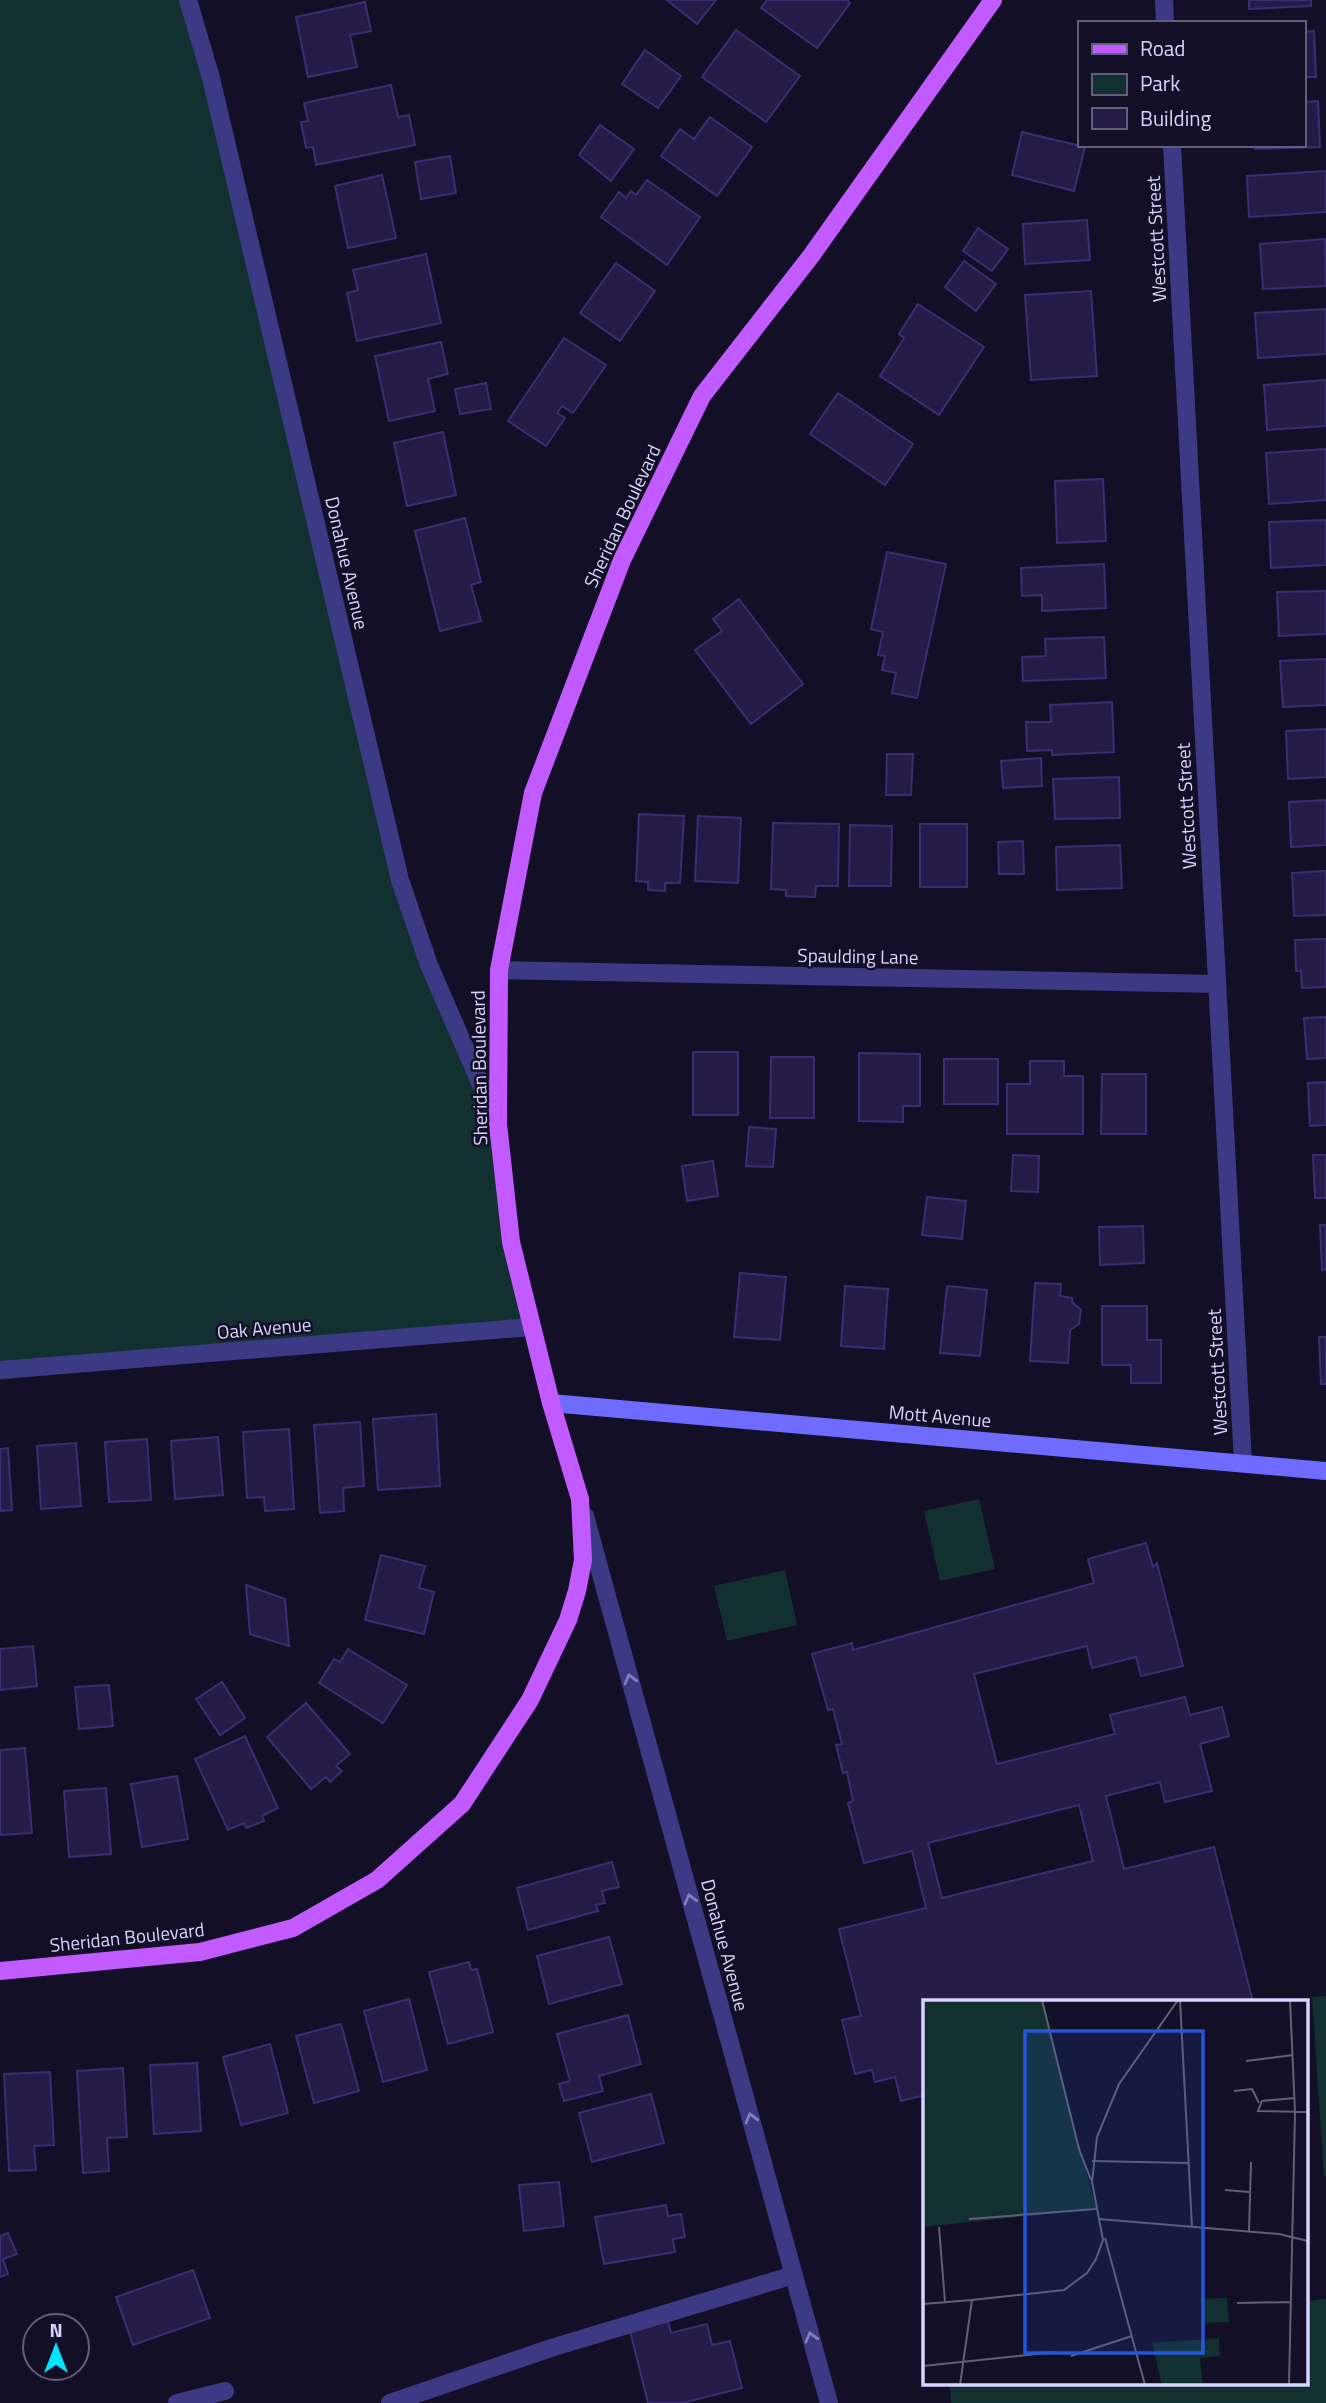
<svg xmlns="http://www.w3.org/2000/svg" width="1326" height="2403" viewBox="0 0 1326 2403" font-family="'Titillium Web',sans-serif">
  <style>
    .green { fill: #12302f }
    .building { fill: #241b47; stroke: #3b2d73; stroke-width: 2; fill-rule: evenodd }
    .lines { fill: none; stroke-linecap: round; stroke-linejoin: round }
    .lane { stroke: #3d3a85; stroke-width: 18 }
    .street { stroke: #3d3a85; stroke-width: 18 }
    .secondary { stroke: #6f6bff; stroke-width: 18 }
    .primary { stroke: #c25bff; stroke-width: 18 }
    .oneway { stroke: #837fbc }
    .labels { text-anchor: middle; stroke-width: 5; stroke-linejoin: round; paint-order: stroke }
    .street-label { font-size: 19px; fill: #d9d4ff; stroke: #130f26 }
    .inset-road { fill: none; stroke: #625e7d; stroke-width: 2 }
    .view { fill: #2655da; fill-opacity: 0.15; stroke: #2655da; stroke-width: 3.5 }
    .inset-edge { fill: none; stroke: #d9d4ff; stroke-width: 3.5 }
  </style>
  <rect width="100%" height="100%" fill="#130f26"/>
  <g class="green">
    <path d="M 0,0 L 189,0 L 417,930 L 498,1124 L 531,1327 L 0,1380 Z"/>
    <path d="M 979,1499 L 995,1569 L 940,1581 L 924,1511 Z"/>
    <path d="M 785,1570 L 797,1625 L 727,1641 L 714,1586 Z"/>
    <path d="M 1326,1996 L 1326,2176 L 1324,2176 L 1312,1997 Z"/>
    <path d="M 1326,2299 L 1326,2403 L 951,2403 L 950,2384 L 1307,2384 L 1307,2301 Z"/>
  </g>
  <g class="building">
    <path d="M 667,0 L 716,0 L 697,24 Z"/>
    <path d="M 767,0 L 847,0 L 850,3 L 817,48 L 761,8 Z"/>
    <path d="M 1249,0 L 1311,0 L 1311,6 L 1249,9 Z"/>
    <path d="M 365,2 L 371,31 L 350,35 L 357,67 L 308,77 L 296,17 Z"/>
    <path d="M 736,30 L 800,76 L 766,122 L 702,77 Z"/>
    <path d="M 1314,31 L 1316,77 L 1303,77 L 1303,32 Z"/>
    <path d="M 645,50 L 681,76 L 658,108 L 622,84 Z"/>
    <path d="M 391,85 L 398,117 L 409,115 L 415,145 L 316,165 L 313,147 L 306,148 L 301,122 L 308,121 L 304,103 Z"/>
    <path d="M 1318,101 L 1320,147 L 1255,149 L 1255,145 L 1303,145 L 1303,102 Z"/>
    <path d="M 710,117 L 752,147 L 717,196 L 661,156 L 680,129 L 694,139 Z"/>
    <path d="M 600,125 L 634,149 L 611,181 L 579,155 Z"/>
    <path d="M 1022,132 L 1085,147 L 1074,191 L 1012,175 Z"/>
    <path d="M 450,156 L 456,193 L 421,199 L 415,162 Z"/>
    <path d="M 1326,171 L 1326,212 L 1249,217 L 1247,176 Z"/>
    <path d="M 382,175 L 396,238 L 348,248 L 335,186 Z"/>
    <path d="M 647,180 L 700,217 L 667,265 L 601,217 L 619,192 L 626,198 L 631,191 L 636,195 Z"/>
    <path d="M 1087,220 L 1090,260 L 1025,264 L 1023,224 Z"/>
    <path d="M 978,228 L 1008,249 L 992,271 L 963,251 Z"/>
    <path d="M 1325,239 L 1326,286 L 1263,289 L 1260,244 Z"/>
    <path d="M 426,254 L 441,323 L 357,341 L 347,293 L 358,290 L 353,270 Z"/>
    <path d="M 964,261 L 996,284 L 976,311 L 945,287 Z"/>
    <path d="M 616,263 L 655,291 L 620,341 L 580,313 Z"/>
    <path d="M 1091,291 L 1097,376 L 1031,380 L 1025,295 Z"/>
    <path d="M 918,304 L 984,347 L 939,415 L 880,376 L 904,338 L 899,334 Z"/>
    <path d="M 1326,309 L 1326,354 L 1258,358 L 1255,313 Z"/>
    <path d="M 564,338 L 606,365 L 573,413 L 562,406 L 557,413 L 565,418 L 546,446 L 508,421 Z"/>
    <path d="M 441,342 L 448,374 L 428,379 L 435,411 L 389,421 L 375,356 Z"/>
    <path d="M 1326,380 L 1326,426 L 1267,430 L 1264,385 Z"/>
    <path d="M 486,383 L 491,409 L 460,414 L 455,389 Z"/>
    <path d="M 838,393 L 913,444 L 885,485 L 810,434 Z"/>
    <path d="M 443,432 L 456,495 L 407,506 L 394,443 Z"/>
    <path d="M 1326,449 L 1326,500 L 1269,504 L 1266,453 Z"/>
    <path d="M 1103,479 L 1106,541 L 1057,543 L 1055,481 Z"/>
    <path d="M 465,518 L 481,582 L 471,585 L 481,621 L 440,631 L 415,531 Z"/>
    <path d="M 1326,520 L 1326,565 L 1271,568 L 1269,522 Z"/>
    <path d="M 887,552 L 946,564 L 917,698 L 892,693 L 896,673 L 882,670 L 885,656 L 878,655 L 883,632 L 871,629 Z"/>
    <path d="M 1104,564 L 1106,608 L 1042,611 L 1042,595 L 1022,596 L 1021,568 Z"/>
    <path d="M 1326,591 L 1326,634 L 1279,636 L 1277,592 Z"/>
    <path d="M 739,599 L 803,684 L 751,724 L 695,650 L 722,631 L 713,619 Z"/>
    <path d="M 1104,637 L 1106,678 L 1023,681 L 1022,657 L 1046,656 L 1045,639 Z"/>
    <path d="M 1326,659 L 1326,705 L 1283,707 L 1280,661 Z"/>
    <path d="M 1112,702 L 1114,752 L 1052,755 L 1052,750 L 1027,751 L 1026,722 L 1051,722 L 1050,705 Z"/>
    <path d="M 1326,729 L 1326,777 L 1288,779 L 1286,731 Z"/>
    <path d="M 887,754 L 913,754 L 911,795 L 886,795 Z"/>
    <path d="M 1041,758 L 1042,786 L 1003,788 L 1001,761 Z"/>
    <path d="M 1119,777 L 1120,818 L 1055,819 L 1053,779 Z"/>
    <path d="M 1326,800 L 1326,845 L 1291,847 L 1289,802 Z"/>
    <path d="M 639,814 L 684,816 L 680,883 L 665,883 L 665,891 L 648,890 L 648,882 L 636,881 Z"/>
    <path d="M 698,816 L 741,818 L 738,883 L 695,881 Z"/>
    <path d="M 773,823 L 839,824 L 838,886 L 816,886 L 815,897 L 786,896 L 786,890 L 771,889 Z"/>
    <rect x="920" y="824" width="47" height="63"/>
    <path d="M 850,825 L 892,826 L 891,886 L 849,886 Z"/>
    <path d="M 1023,841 L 1024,874 L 999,874 L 998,842 Z"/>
    <path d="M 1120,845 L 1122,888 L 1057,890 L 1056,847 Z"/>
    <path d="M 1326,871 L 1326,915 L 1294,916 L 1292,873 Z"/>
    <path d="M 1326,939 L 1326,987 L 1302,988 L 1301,971 L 1296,971 L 1295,940 Z"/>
    <path d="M 1326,1017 L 1326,1058 L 1307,1059 L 1304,1018 Z"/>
    <rect x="693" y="1052" width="45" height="63"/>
    <path d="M 859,1053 L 920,1054 L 920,1106 L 903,1106 L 903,1122 L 859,1121 Z"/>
    <path d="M 771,1057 L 814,1057 L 814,1118 L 770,1118 Z"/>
    <rect x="944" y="1059" width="54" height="45"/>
    <path d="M 1030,1061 L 1064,1061 L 1064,1076 L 1083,1076 L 1083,1134 L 1007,1134 L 1007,1084 L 1030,1084 Z"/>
    <path d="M 1102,1074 L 1146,1074 L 1146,1134 L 1101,1134 Z"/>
    <path d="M 1326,1082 L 1326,1125 L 1310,1126 L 1308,1083 Z"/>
    <path d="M 749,1127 L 776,1129 L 773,1167 L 746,1166 Z"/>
    <path d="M 1013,1155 L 1039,1156 L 1038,1192 L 1011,1191 Z"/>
    <path d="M 1313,1155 L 1326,1155 L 1326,1198 L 1315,1198 Z"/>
    <path d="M 713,1161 L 718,1196 L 687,1201 L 682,1166 Z"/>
    <path d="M 927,1197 L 966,1201 L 962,1239 L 922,1235 Z"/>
    <path d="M 1320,1225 L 1326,1225 L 1326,1269 L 1322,1270 Z"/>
    <path d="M 1143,1226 L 1144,1263 L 1100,1265 L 1099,1227 Z"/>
    <path d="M 740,1273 L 786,1277 L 780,1340 L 734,1337 Z"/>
    <path d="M 1035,1283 L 1061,1284 L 1060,1296 L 1072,1298 L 1072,1302 L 1081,1310 L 1079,1324 L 1070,1330 L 1068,1363 L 1030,1361 Z"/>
    <path d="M 845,1286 L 888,1289 L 884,1349 L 841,1346 Z"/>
    <path d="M 947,1286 L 987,1290 L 980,1356 L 940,1353 Z"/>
    <path d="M 1102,1306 L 1147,1306 L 1147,1340 L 1161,1340 L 1161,1383 L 1131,1383 L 1131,1365 L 1102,1365 Z"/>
    <path d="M 1319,1337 L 1326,1337 L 1326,1384 L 1321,1384 Z"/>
    <path d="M 436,1414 L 440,1486 L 378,1490 L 373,1419 Z"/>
    <path d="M 360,1422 L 364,1486 L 343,1488 L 344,1511 L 320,1513 L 314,1425 Z"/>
    <path d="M 289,1429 L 294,1509 L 265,1511 L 264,1497 L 247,1498 L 243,1432 Z"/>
    <path d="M 218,1437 L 223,1495 L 175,1499 L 171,1441 Z"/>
    <path d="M 147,1439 L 151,1500 L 109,1502 L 105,1442 Z"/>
    <path d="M 76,1443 L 81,1506 L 41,1509 L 37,1446 Z"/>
    <path d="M 8,1448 L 12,1510 L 0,1511 L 0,1449 Z"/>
    <path d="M 1146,1543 L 1153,1567 L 1157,1563 L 1183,1666 L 1141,1676 L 1136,1657 L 1092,1668 L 1087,1646 L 974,1674 L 997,1764 L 1115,1734 L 1110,1715 L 1185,1697 L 1190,1715 L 1222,1707 L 1229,1736 L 1200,1744 L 1212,1791 L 1165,1802 L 1160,1782 L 1106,1796 L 1124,1869 L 1214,1847 L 1253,2002 L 925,2002 L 925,2095 L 901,2101 L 895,2077 L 875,2082 L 872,2070 L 855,2074 L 842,2020 L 861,2016 L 839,1929 L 926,1908 L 912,1851 L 864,1863 L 848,1803 L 853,1801 L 847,1772 L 843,1773 L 836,1745 L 842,1744 L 833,1709 L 828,1710 L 812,1654 L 852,1643 L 853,1650 L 1094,1583 L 1088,1559 ZM 1079,1805 L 1093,1861 L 942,1898 L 928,1843 Z"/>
    <path d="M 381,1555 L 425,1566 L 419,1588 L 434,1592 L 424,1634 L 365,1620 Z"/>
    <path d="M 246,1585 L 285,1599 L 289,1646 L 250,1634 Z"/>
    <path d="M 33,1646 L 37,1686 L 0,1690 L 0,1649 Z"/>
    <path d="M 348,1649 L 407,1685 L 383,1723 L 319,1683 L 334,1659 L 340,1662 Z"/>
    <path d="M 222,1682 L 245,1718 L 220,1735 L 196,1699 Z"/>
    <path d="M 109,1685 L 113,1726 L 79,1729 L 75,1687 Z"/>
    <path d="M 306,1703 L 350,1754 L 336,1766 L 342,1771 L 330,1782 L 326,1777 L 311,1789 L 267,1737 Z"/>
    <path d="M 245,1736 L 278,1808 L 262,1816 L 264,1821 L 246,1828 L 244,1823 L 228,1830 L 195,1759 Z"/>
    <path d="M 25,1748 L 32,1833 L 0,1835 L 0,1750 Z"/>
    <path d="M 177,1776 L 188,1839 L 142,1847 L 131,1784 Z"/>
    <path d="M 106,1788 L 111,1854 L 69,1857 L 64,1791 Z"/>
    <path d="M 612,1862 L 619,1887 L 602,1891 L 605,1903 L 596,1905 L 598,1911 L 528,1930 L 517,1888 Z"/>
    <path d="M 609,1937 L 622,1984 L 549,2004 L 537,1956 Z"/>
    <path d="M 469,1962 L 471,1970 L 477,1969 L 493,2032 L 448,2044 L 429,1972 Z"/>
    <path d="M 409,1999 L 427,2070 L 383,2082 L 364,2011 Z"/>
    <path d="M 628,2015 L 641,2064 L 599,2076 L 603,2091 L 564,2101 L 559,2084 L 570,2081 L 557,2034 Z"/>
    <path d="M 341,2024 L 359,2091 L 314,2103 L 296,2036 Z"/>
    <path d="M 270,2044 L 288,2113 L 241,2125 L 223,2057 Z"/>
    <path d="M 197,2063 L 201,2131 L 154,2134 L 150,2065 Z"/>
    <path d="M 123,2068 L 127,2137 L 107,2138 L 109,2171 L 83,2173 L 77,2071 Z"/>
    <path d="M 50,2072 L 54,2145 L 34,2146 L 36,2170 L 9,2171 L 4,2074 Z"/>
    <path d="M 651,2094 L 664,2143 L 592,2162 L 579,2113 Z"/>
    <path d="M 559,2182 L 564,2226 L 524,2231 L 519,2185 Z"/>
    <path d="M 666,2205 L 668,2216 L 681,2214 L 685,2237 L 673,2239 L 675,2252 L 604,2264 L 595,2217 Z"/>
    <path d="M 8,2233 L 17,2254 L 3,2259 L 8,2274 L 0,2277 L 0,2236 Z"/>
    <path d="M 193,2270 L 210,2318 L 133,2345 L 116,2297 Z"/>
    <path d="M 668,2321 L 671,2333 L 707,2324 L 712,2345 L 730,2341 L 742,2388 L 682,2403 L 648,2403 L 630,2331 Z"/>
  </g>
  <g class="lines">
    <path class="lane" d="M 390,2403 L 551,2348 L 794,2275"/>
    <g class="street">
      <path d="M 188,0 L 211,78 L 400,880 L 429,965 L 498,1124"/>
      <path d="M 1164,0 L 1165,23"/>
      <path d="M 1172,145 L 1243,1463"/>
      <path d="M 499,970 L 1217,984"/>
      <path d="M 0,1370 L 531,1327"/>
      <path d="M 585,1516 L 829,2403"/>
      <path d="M 177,2403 L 225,2391"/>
    </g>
    <path class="secondary" d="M 551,1403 L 1326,1471"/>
    <path class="primary" d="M 0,1971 L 200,1952 L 293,1928 L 377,1880 L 462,1804 L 530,1700 L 568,1620 L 577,1591 L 583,1560 L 580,1499 L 551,1403 L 511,1242 L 498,1124 L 499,970 L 533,793 L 622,560 L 702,396 L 811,256 L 993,0"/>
  </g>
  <defs><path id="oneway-chevron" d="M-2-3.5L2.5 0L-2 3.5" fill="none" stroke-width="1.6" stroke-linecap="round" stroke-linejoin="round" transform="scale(1.75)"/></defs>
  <g class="oneway">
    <use href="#oneway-chevron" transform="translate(630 1679) rotate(-105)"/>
    <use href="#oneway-chevron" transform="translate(690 1899) rotate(-105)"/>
    <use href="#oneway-chevron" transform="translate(751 2118) rotate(-105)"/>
    <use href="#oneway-chevron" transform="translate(811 2337) rotate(-105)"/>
  </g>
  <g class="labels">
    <g class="street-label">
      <text transform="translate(1156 239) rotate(-93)" y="7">Westcott Street</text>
      <text transform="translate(622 516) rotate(-65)" y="7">Sheridan Boulevard</text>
      <text transform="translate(347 563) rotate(77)" y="7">Donahue Avenue</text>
      <text transform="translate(1186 806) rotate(-93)" y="7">Westcott Street</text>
      <text transform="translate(858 956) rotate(1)" y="7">Spaulding Lane</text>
      <text transform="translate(479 1068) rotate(-91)" y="7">Sheridan Boulevard</text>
      <text transform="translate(264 1328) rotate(-5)" y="7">Oak Avenue</text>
      <text transform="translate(1217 1372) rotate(-93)" y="7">Westcott Street</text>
      <text transform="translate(940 1416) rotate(5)" y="7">Mott Avenue</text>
      <text transform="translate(127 1937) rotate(-6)" y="7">Sheridan Boulevard</text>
      <text transform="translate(725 1945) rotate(75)" y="7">Donahue Avenue</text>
    </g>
  </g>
  <g transform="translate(923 2000)">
    <rect width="385" height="385" fill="#130f26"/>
    <path d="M 0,0 L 119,0 L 173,209 L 0,227 ZM 304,298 L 306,322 L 280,323 L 278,299 ZM 296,338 L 297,356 L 277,358 L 280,385 L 239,385 L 229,343 Z" fill="#12302f"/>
    <path class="inset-road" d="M 119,0 L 156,149 L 168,180M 257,0 L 269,227M 323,61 L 370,55M 311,91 L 329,89 L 336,103M 372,98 L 339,101 L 335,111 L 385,112M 169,161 L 265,163M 302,190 L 326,192M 46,219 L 173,209M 176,219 L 356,234 L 385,241M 16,227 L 22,302M 326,231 L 328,162M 182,238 L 222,385M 314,303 L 368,302M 0,304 L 49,300M 148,356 L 209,336M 0,366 L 132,352M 37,385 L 49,300 L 141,290 L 164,273 L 173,259 L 180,240 L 169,182 L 174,137 L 196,84 L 255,0M 366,385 L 372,112 L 367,0"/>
    <path class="view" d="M 102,31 L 280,31 L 280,353 L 102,353 Z"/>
    <rect width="385" height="385" class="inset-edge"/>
  </g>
  <rect x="1078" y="21" width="228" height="126" fill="#130f26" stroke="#625e7d" stroke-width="2"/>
  <rect x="1092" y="44" width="35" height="10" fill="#c25bff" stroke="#625e7d" stroke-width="2"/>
  <text x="1140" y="56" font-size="21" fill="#d9d4ff">Road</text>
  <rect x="1092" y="74" width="35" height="21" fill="#12302f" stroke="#625e7d" stroke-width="2"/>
  <text x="1140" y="91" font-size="21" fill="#d9d4ff">Park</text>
  <rect x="1092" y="108" width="35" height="21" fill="#241b47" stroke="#625e7d" stroke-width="2"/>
  <text x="1140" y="126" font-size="21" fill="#d9d4ff">Building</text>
  <g transform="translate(56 2347)"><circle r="33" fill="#130f26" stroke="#625e7d" stroke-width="2"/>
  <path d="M0-5L12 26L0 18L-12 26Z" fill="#00e5ff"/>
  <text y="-10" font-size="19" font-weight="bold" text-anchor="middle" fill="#d9d4ff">N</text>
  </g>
</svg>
